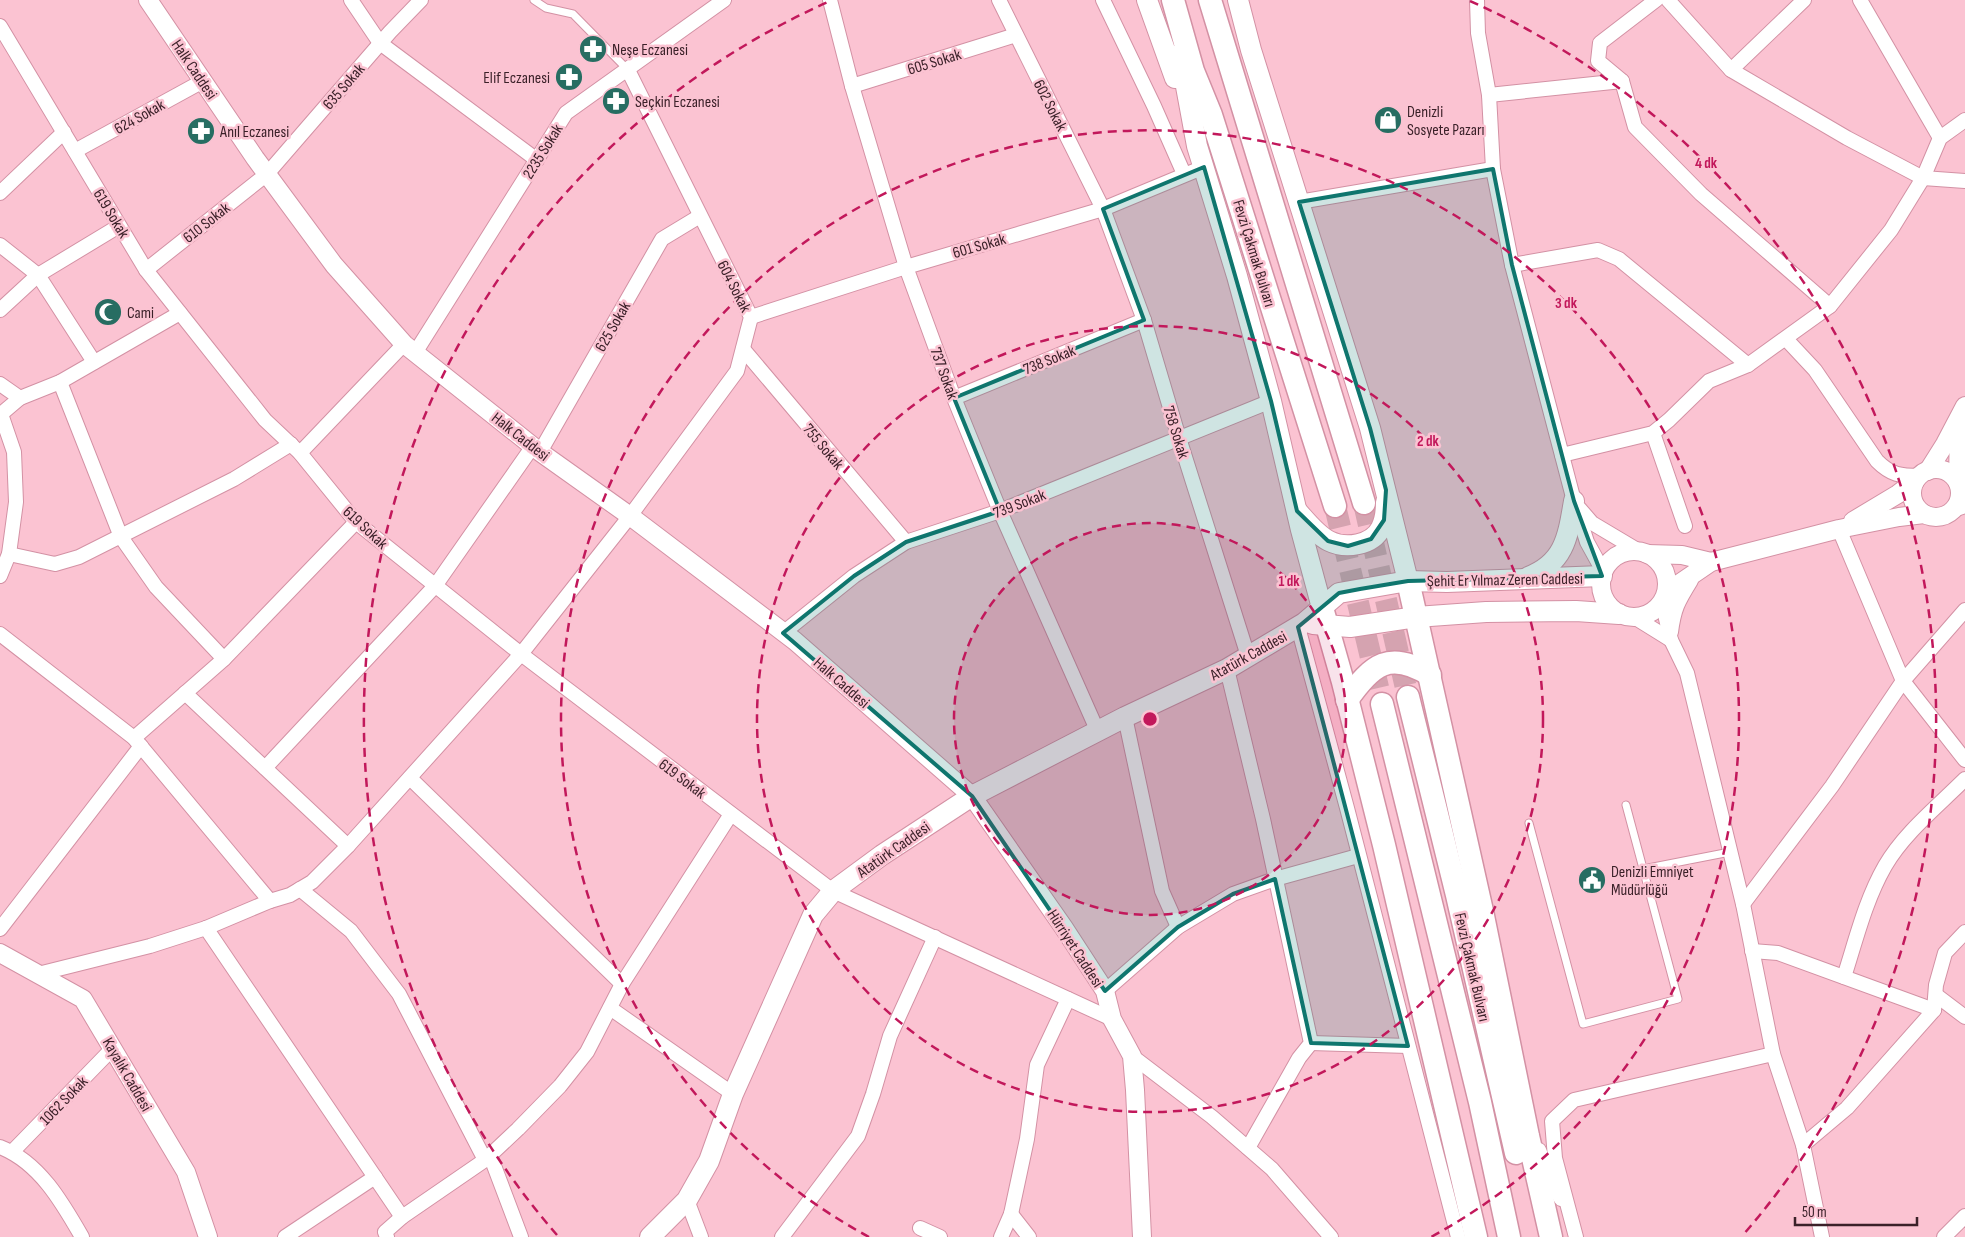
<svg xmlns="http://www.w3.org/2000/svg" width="1965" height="1237" viewBox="0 0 1965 1237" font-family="'Sofia Sans Condensed',sans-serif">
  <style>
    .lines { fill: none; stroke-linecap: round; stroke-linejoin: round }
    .primary-tunnel { stroke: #d5a3b0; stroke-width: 22; stroke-dasharray: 22 11; stroke-linecap: butt }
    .service-casing { stroke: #d391a4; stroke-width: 9 }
    .minor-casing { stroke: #d391a4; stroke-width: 16 }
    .tertiary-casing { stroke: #d391a4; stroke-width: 20 }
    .secondary-casing { stroke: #d391a4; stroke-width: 22 }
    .primary-casing { stroke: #d391a4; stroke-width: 25 }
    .service { stroke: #fff; stroke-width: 7 }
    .minor { stroke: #fff; stroke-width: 14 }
    .tertiary { stroke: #fff; stroke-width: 18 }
    .secondary { stroke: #fff; stroke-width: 20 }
    .primary { stroke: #fff; stroke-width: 22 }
    .marked { fill: #0f766e; fill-opacity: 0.2; stroke: #0f766e; stroke-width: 4; stroke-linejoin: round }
    .ring { fill: none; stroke: #c2185b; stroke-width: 2.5; stroke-dasharray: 9 6 }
    .labels { text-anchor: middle; stroke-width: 5; stroke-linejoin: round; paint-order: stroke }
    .poi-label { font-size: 16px; fill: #3b2129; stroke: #fbc3d2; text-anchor: start }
    .street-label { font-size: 16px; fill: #3b2129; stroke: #fbc3d2 }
    .centre { fill: #c2185b; stroke: #fbc3d2; stroke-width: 2.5 }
    .ring-label { font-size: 15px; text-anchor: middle; font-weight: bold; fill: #c2185b; stroke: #fbc3d2; stroke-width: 5; stroke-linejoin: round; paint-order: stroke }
  </style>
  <rect width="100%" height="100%" fill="#fbc3d2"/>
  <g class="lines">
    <g class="primary-tunnel">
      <path d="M 1364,503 L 1408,697"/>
      <path d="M 1335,506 L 1382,704"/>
    </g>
    <defs>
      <g id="service">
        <path d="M 534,0 L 546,8 L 573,14 L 628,70"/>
        <path d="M 1529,823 L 1583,1024 L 1678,999 L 1626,805"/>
        <path d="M 1643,869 L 1730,852"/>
      </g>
      <g id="minor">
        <path d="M 351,0 L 380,43 L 537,160"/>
        <path d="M 830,0 L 852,86 L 906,267 L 954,398 L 1000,511 L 1098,732"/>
        <path d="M 999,0 L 1103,209 L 1144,320 L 1179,438 L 1248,656"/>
        <path d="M 1103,0 L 1154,106 L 1184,174"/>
        <path d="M 1477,0 L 1478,33 L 1489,95 L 1493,169 L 1512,265 L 1574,501 L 1587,542 L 1603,571"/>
        <path d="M 1656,0 L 1600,43 L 1598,61 L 1622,81 L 1635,127 L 1701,194 L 1830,306"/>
        <path d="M 1668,0 L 1731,70 L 1847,138 L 1923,178 L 1965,181"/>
        <path d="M 1860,0 L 1940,138"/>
        <path d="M 0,26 L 146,270 L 265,420 L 300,453 L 356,522 L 521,654 L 833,891 L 1112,1019"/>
        <path d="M 1731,70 L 1804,0"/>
        <path d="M 852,86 L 1016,35"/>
        <path d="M 1489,95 L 1622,81"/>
        <path d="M 75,151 L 203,81"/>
        <path d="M 0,193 L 64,132"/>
        <path d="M 1299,202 L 1493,169"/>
        <path d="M 0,245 L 38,275 L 94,362"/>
        <path d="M 1512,265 L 1598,250 L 1619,259 L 1748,365"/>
        <path d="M 146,270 L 267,174 L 390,32 L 421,0"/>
        <path d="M 0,310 L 38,275 L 119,226"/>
        <path d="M 751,317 L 906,267 L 1103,209 L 1204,167"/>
        <path d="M 1786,339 L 1815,370 L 1877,461 C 1891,475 1900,476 1920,476"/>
        <path d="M 743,349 L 906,542"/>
        <path d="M 415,353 L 566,113 L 724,0"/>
        <path d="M 60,382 L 121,537 L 156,587 L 224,659"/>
        <path d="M 0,384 L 20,398"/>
        <path d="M 954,398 L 1144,320"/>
        <path d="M 0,415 L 20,398 L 60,382 L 180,313"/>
        <path d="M 1653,433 L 1685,526"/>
        <path d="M 540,452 L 662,239 L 700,216"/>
        <path d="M 300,453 L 404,344"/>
        <path d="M 1562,455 L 1653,433 L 1669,420 L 1709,381 L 1748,365 L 1830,306 L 1891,230 L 1923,178 L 1940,138 L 1965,120"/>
        <path d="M 1579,508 L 1592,523 L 1639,551"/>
        <path d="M 1953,510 L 1965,506"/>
        <path d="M 1839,529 L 1903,681 L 1965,760"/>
        <path d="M 9,554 L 55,564 L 79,557 L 234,479 L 291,444"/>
        <path d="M 0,576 L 9,554 L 16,502 L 14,452 L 1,414"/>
        <path d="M 1662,602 L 1671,640 L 1687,673 L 1743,904 L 1773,1054 L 1803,1145 L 1822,1237"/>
        <path d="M 1634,617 L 1671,640"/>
        <path d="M 1298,627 L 1347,808 L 1458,1237"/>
        <path d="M 783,633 L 854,576 L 906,542 L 1000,511 L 1271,401"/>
        <path d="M 0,634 L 134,738 L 270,901"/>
        <path d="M 1227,669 L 1263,819 L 1311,1043 L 1299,1058 L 1248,1148"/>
        <path d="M 185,693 L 348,846"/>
        <path d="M 1125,717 L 1162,891 L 1178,927"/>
        <path d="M 134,738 L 224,659 L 356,522"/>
        <path d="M 265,768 L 435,586 L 533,446"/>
        <path d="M 410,778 L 622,984"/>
        <path d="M 300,889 L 351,931 L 399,994 L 485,1160"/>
        <path d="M 1743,904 L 1832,786 L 1903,681 L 1965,610"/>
        <path d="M 206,928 L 402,1217 L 485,1160 L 518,1129 L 560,1086 L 587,1052 L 622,984 L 731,814"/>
        <path d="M 0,929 L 141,746"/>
        <path d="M 1752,951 L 1778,953 L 1934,1010"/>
        <path d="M 38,974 L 150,946 L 206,928 L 270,901 L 290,895 L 312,882 L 348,846 L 521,654 L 630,516 L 737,371 L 751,317 L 628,70"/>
        <path d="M 1844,977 C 1856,940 1865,901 1885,866 C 1904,833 1938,806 1965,779"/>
        <path d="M 1105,991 L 1178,927 L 1233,894 L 1275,879 L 1358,856"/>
        <path d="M 1936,995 L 1965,1017"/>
        <path d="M 610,1008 L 733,1094"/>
        <path d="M 1311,1043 L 1408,1046"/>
        <path d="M 1132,1056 L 1212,1117 L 1272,1169 L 1331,1237"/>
        <path d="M 1803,1145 L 1847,1108 L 1934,1010 L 1936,985 L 1945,953 L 1965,932"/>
        <path d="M 0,1147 C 39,1162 62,1202 82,1237"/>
        <path d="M 1539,1150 L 1552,1184 L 1561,1199"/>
        <path d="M 12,1152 L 113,1048"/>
        <path d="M 490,1155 L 521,1237"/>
        <path d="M 687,1200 L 701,1237"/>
        <path d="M 1011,1214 L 1029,1237"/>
        <path d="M 920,1228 L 940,1237"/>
        <path d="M 285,1237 L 375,1177"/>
        <path d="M 387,1237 L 385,1232 L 402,1217"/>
        <path d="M 782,1237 L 858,1136 L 873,1094 L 890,1036 L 935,937"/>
        <path d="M 1001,1237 L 1011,1214 L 1027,1139 L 1037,1065 L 1068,999"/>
        <path d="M 1576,1237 L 1555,1158 L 1552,1121 L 1574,1100 L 1773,1054"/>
        <path d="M 1944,1237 L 1965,1216"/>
      </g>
      <g id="tertiary">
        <path d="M 148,0 L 255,158 L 334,265 L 404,344 L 540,452 L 630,516 L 795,641 L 972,796 L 1064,928 L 1105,991 L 1112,1019 L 1132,1056 L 1135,1090 L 1142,1237"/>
        <circle cx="1936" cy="493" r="24"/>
        <path d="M 1928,471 L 1945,444 L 1965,406"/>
        <path d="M 1958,483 L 1959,422"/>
        <path d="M 1853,521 L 1898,494 L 1915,481"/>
        <circle cx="1634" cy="584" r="33"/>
        <path d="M 1647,554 L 1682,555 L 1711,562"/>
        <path d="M 1667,592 L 1711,562 L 1839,529 L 1899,517 L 1924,514"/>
        <path d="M 1669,632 C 1672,608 1676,601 1689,580"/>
        <path d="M 0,953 L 83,999 L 186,1172 L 208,1237"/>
      </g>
      <g id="secondary">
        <path d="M 1147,0 L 1175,78"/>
        <path d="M 1238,0 L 1251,50 L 1370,428 L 1408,581"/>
        <path d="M 1180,54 L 1197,146 L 1237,276 L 1271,401 L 1301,530 L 1322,608"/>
        <path d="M 1298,512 C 1307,522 1317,535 1329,541 C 1345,549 1372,546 1381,528 C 1385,520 1386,510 1386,502"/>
        <path d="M 1528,577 C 1565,563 1568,536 1574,501"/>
        <path d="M 1313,624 L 1350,627 L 1416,617 L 1486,612 L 1576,611 L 1619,614"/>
        <path d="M 650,1237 L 687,1200 L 709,1161 L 733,1094 L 813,915 L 833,891 L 882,855 L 972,796 L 1125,717 L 1227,669 L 1304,623 L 1339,593 L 1408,581 L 1447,582 L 1602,576"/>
      </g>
      <g id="primary">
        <path d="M 1173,0 L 1193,71 L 1211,115 L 1335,506"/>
        <path d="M 1210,0 L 1364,503"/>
        <path d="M 1408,581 L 1482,911 L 1528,1136 L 1551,1237"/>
        <path d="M 1322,608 L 1343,682 L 1384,845 L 1476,1237"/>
        <path d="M 1408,697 L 1457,895 L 1516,1153"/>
        <path d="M 1347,700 C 1372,664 1390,650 1430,675"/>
        <path d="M 1382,704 L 1480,1102 L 1509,1237"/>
      </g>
    </defs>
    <use href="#service" class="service-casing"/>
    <use href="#minor" class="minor-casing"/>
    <use href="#tertiary" class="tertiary-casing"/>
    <use href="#secondary" class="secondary-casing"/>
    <use href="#primary" class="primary-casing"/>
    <use href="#service" class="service"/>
    <use href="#minor" class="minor"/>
    <use href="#tertiary" class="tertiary"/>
    <use href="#secondary" class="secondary"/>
    <use href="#primary" class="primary"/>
  </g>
  <path class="marked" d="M 1204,167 L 1271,401 L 1297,511 L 1328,541 L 1348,546 L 1371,539 L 1384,520 L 1386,490 L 1370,428 L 1299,202 L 1493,169 L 1512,265 L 1574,501 L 1602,576 L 1408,581 L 1360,589 L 1339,593 L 1298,627 L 1408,1046 L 1311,1043 L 1275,879 L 1233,894 L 1178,927 L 1105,991 L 972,796 L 783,633 L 854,576 L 906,542 L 1000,511 L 954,398 L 1144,320 L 1103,209 Z"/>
  <circle cx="1150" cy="719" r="196" fill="#c2185b" fill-opacity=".12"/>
  <g class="ring">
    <circle cx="1150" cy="719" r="196"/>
    <circle cx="1150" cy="719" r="393"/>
    <path d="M869 1237A589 589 0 1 1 1431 1237"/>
    <path d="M557 1235A786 786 0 0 1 830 1M1470 1A786 786 0 0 1 1743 1235"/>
  </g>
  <defs>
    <symbol id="pharmacy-disc" viewBox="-11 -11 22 22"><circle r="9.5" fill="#276d62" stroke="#fbc3d2"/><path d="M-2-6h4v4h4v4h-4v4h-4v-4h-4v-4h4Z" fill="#fff"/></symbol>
    <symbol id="shop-disc" viewBox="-11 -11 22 22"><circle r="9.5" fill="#276d62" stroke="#fbc3d2"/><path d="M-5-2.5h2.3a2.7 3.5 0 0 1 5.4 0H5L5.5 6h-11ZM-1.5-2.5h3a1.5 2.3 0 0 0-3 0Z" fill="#fff"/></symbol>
    <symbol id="mosque-disc" viewBox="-11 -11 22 22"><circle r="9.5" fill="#276d62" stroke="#fbc3d2"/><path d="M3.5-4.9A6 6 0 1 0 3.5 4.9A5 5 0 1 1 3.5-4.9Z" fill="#fff"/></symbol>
    <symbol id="civic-disc" viewBox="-11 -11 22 22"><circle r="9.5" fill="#276d62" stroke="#fbc3d2"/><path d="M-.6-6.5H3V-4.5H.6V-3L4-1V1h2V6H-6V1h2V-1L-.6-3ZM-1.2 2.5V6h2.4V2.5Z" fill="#fff"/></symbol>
  </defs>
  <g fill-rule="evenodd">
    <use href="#pharmacy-disc" x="577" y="33" width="32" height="32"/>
    <use href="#pharmacy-disc" x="553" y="61" width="32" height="32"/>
    <use href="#pharmacy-disc" x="600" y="85" width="32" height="32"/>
    <use href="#shop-disc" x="1372" y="104" width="32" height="32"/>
    <use href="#pharmacy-disc" x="185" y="115" width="32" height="32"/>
    <use href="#mosque-disc" x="92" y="296" width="32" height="32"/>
    <use href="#civic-disc" x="1576" y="864" width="32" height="32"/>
  </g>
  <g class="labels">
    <g class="poi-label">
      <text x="612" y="55">Neşe Eczanesi</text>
      <text x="550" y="83" text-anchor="end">Elif Eczanesi</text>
      <text x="635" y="107">Seçkin Eczanesi</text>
      <text x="1407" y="117">Denizli<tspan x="1407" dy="18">Sosyete Pazarı</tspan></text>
      <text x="220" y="137">Anıl Eczanesi</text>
      <text x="127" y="318">Cami</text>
      <text x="1611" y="877">Denizli Emniyet<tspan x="1611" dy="18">Müdürlüğü</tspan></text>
    </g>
    <g class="street-label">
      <text transform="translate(934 61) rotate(-17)" y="6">605 Sokak</text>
      <text transform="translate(195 69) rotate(56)" y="6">Halk Caddesi</text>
      <text transform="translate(343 86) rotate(-49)" y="6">635 Sokak</text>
      <text transform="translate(1051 105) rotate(63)" y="6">602 Sokak</text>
      <text transform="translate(139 116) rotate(-29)" y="6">624 Sokak</text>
      <text transform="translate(542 151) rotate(-58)" y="6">2235 Sokak</text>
      <text transform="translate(112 213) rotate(59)" y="6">619 Sokak</text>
      <text transform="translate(206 222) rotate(-38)" y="6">610 Sokak</text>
      <text transform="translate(979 245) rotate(-16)" y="6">601 Sokak</text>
      <text transform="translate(1255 253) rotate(73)" y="6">Fevzi Çakmak Bulvarı</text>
      <text transform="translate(735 286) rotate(63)" y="6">604 Sokak</text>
      <text transform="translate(612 326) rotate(-60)" y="6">625 Sokak</text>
      <text transform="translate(1049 359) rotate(-22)" y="6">738 Sokak</text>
      <text transform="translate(945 373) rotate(70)" y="6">737 Sokak</text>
      <text transform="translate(1177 432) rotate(73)" y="6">758 Sokak</text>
      <text transform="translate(521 436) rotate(38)" y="6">Halk Caddesi</text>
      <text transform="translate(824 446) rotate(50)" y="6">755 Sokak</text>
      <text transform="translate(1019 503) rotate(-21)" y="6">739 Sokak</text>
      <text transform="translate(366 527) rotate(43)" y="6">619 Sokak</text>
      <text transform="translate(1505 579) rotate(-1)" y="6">Şehit Er Yılmaz Zeren Caddesi</text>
      <text transform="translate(1248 655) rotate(-29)" y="6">Atatürk Caddesi</text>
      <text transform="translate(842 682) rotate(41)" y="6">Halk Caddesi</text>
      <text transform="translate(683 778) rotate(37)" y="6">619 Sokak</text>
      <text transform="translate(893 849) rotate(-35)" y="6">Atatürk Caddesi</text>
      <text transform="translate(1076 948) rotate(57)" y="6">Hürriyet Caddesi</text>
      <text transform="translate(1473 967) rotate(77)" y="6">Fevzi Çakmak Bulvarı</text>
      <text transform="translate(128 1074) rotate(60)" y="6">Kayalık Caddesi</text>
      <text transform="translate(63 1100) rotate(-46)" y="6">1062 Sokak</text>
    </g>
  </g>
  <circle cx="1150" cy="719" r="8" class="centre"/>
  <g class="ring-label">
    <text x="1706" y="168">4 dk</text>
    <text x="1566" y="308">3 dk</text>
    <text x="1428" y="446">2 dk</text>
    <text x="1289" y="586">1 dk</text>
  </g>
  <path d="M1795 1217v8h122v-8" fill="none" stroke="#3b2129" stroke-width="2.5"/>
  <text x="1802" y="1217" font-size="15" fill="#3b2129" stroke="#fbc3d2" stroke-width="4" paint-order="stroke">50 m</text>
</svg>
